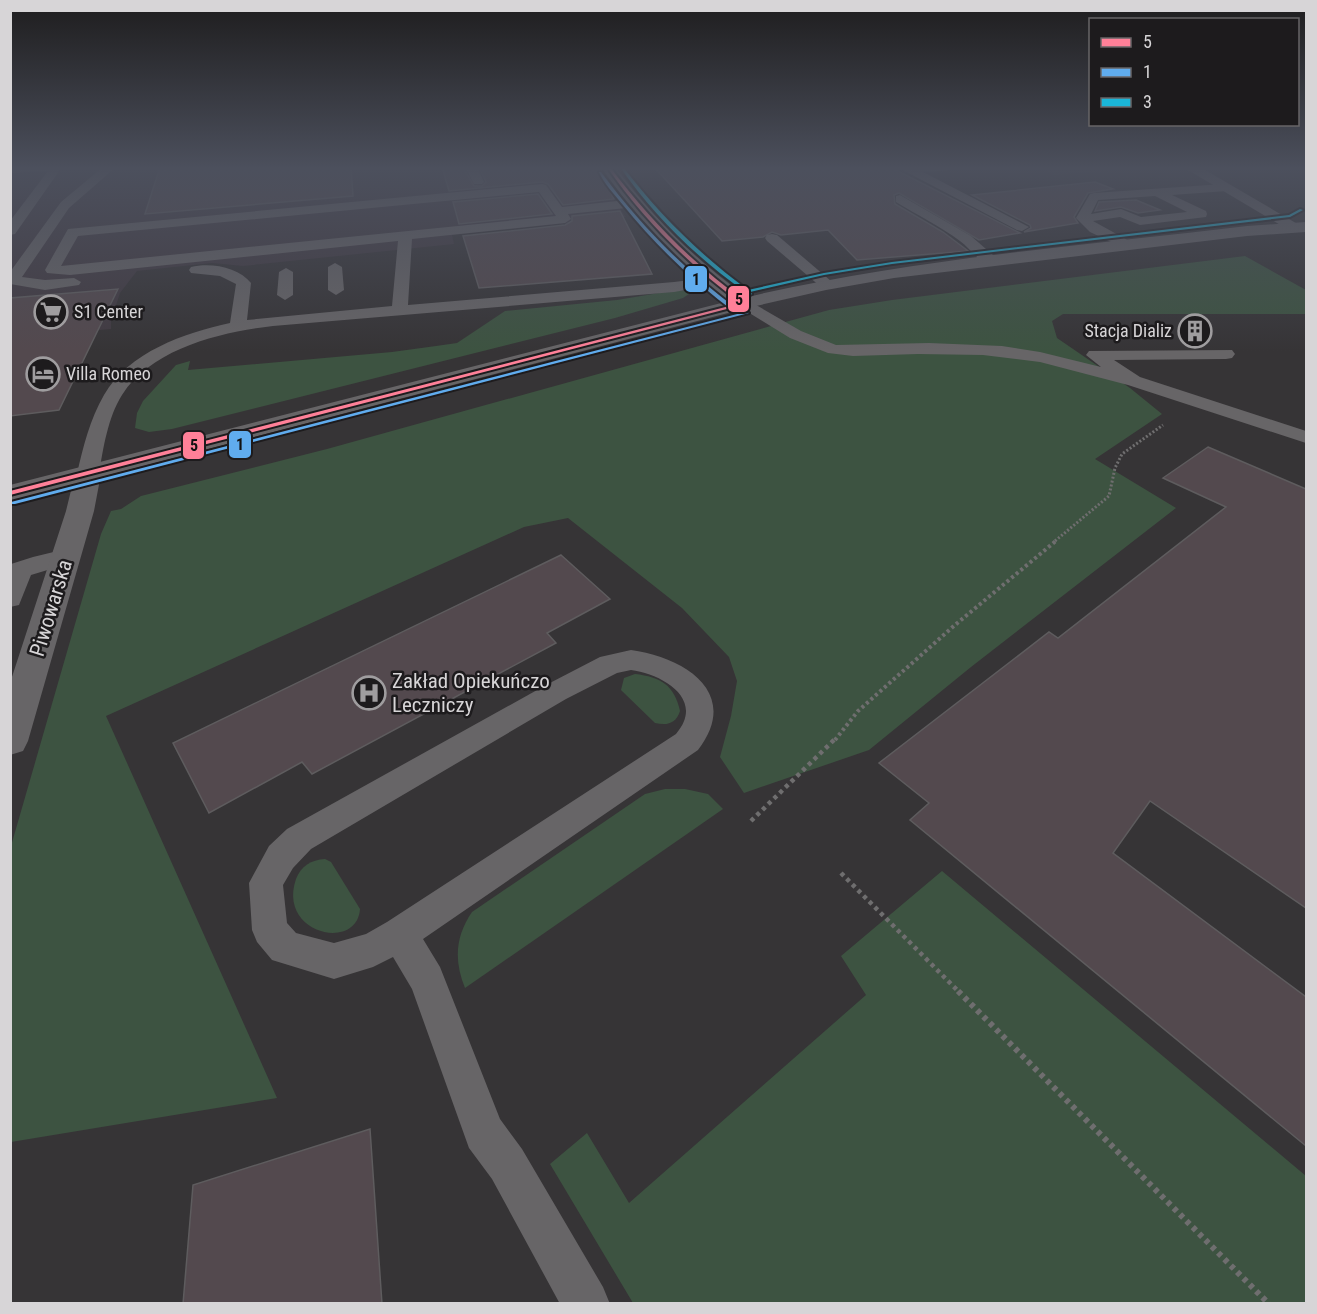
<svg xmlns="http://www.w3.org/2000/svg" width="1317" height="1314" viewBox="0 0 1317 1314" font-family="'Roboto Condensed',sans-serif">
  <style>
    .built { fill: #413a41 }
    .green { fill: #3d5341 }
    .building { fill: #53494e; stroke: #5e5c5e; stroke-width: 1.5 }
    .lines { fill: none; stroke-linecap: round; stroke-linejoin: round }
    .path-far3 { stroke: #6f6e6f; stroke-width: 3; stroke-dasharray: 2 2; stroke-linecap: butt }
    .path-far2 { stroke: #6f6e6f; stroke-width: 4; stroke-dasharray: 3 3; stroke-linecap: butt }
    .path-far1 { stroke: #6f6e6f; stroke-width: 4.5; stroke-dasharray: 4 4; stroke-linecap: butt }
    .path { stroke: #6f6e6f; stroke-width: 6; stroke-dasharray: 4.5 4.5; stroke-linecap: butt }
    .lane { fill: #676567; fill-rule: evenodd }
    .street { fill: #676567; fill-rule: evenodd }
    .secondary { fill: #676567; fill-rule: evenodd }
    .bus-1-casing { stroke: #1d1b1d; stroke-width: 4 }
    .bus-2-casing { stroke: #1d1b1d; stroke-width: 4 }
    .bus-3-casing { stroke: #1d1b1d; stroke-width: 4 }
    .bus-1 { fill: #ff8098; fill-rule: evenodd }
    .bus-2 { fill: #60acee; fill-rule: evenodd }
    .bus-3 { fill: #1ab6d8; fill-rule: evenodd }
    .labels { text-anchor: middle; stroke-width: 5; stroke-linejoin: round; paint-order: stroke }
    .far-poi-label { font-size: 18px; fill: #d7d5d7; stroke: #1d1b1d; text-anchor: start }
    .street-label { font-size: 21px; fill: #d7d5d7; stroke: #1d1b1d }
    .poi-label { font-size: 21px; fill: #d7d5d7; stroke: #1d1b1d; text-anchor: start }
    .line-badge { stroke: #1d1b1d; stroke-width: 2 }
    .pale-badge-label { font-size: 16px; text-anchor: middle; font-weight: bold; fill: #111 }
  </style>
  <rect width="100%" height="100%" fill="#363436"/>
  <g class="built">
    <path d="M 11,167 L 590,167 L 626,217 L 452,235 L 454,244 L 243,266 L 212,263 L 137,271 L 120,293 L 111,321 L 111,329 L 11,338 Z"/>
    <path d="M 1043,167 L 1155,167 L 1053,175 Z"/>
  </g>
  <g class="green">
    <path d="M 1245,256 L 1306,290 L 1306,314 L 1063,314 L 1052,321 L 1057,338 L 1130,388 L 1162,414 L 1095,459 L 1176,508 L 971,667 L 869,750 L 744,793 L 720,757 L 731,716 L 737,681 L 729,657 L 682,608 L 568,518 L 524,527 L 106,716 L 277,1098 L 11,1142 L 11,846 L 101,534 L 111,511 L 121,509 L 141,496 L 327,449 L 829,310 L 892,300 Z"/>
    <path d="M 677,290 L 688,291 L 689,294 L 683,298 L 615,318 L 172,429 L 149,432 L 135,428 L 137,413 L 143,401 L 176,365 L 190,361 L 188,370 L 392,352 L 436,346 L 457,343 L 505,311 L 617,300 Z"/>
    <path d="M 635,674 C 661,677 674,685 680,711 C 676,723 668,726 655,723 L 621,690 L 624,678 Z"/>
    <path d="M 665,789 L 685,789 L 708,794 L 723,809 L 465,988 C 454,961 455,937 472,912 L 645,794 Z"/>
    <path d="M 325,859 L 331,862 L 360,909 C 357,952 277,934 296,879 C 301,866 311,860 325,859 Z"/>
    <path d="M 942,871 L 1306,1176 L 1306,1303 L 633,1303 L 550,1164 L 587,1133 L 629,1203 L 866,995 L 841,956 Z"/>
  </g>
  <g class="building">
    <path d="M 160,167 L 351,167 L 353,196 L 145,214 Z"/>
    <path d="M 442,167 L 463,167 L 474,186 L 482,186 L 486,182 L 479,167 L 598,167 L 614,199 L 563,205 L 548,184 L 542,182 L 449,191 Z"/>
    <path d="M 654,167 L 890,167 L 1020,233 L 979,240 L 899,193 L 894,195 L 895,204 L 943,232 L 968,251 L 857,260 L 828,230 L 781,235 L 772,232 L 763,237 L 722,241 Z"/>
    <path d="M 1095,182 L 1113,189 L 1088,193 L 1074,217 L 1078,223 L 1024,232 L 1031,228 L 1030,225 L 972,195 Z"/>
    <path d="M 538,194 L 552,214 L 459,224 L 453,202 Z"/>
    <path d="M 1136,200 L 1160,210 L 1138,213 L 1121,207 L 1095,211 L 1099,202 Z"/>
    <path d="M 620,211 L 652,274 L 479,288 L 463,236 L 565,225 L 572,221 L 572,216 Z"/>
    <path d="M 118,289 L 59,410 L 10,416 L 10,298 Z"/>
    <path d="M 1208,447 L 1306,489 L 1306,908 L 1150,801 L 1113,853 L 1306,997 L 1306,1146 L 910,820 L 929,803 L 879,763 L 1049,632 L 1058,638 L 1226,507 L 1163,478 Z"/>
    <path d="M 561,555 L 610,599 L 547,633 L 556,643 L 312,774 L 302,762 L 209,813 L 173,743 Z"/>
    <path d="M 370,1129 L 382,1304 L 183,1304 L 193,1185 Z"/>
  </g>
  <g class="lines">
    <path class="path-far3" d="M 1055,541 L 1109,496 L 1115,468 L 1122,454 L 1163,425"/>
    <path class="path-far2" d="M 835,740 L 858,711 L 955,625 L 1057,540"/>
    <g class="path-far1">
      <path d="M 751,821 L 836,738"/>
      <path d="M 841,873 L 960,993"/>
    </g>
    <path class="path" d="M 958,991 L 1269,1304"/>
    <g class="lane">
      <path d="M 10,167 L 62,167 L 15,234 L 10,235 L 10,221 L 48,171 L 10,173 Z"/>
      <path d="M 103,167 L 116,167 L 69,208 L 22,277 L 45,280 L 74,278 L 81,282 L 79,285 L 45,290 L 10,284 L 10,272 L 61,202 Z"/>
      <path d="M 465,167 L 477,167 L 484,182 L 482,184 L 474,184 Z"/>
      <path d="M 897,167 L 958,167 L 952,170 L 923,172 L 1029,227 L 1022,231 L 1017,230 Z"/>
      <path d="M 542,184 L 546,185 L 562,207 L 636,199 L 642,203 L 636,207 L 568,214 L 571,219 L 565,223 L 412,239 L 408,305 L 674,282 L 714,277 L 721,281 L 714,285 L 674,292 L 273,326 C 222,332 152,348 122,395 C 108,417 103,449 99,474 L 95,478 L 88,480 L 81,478 L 77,474 C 83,447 90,419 104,395 C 129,352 184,333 230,323 L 236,284 L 220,276 L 191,273 L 189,270 L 191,267 C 210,262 239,267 251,283 L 247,320 L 392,306 L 398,241 L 70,275 L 47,273 L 45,270 L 68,229 ZM 539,192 L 556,216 L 61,266 L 78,236 Z"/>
      <path d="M 1223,184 L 1229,188 L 1227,191 L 1172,195 L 1206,211 L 1207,214 L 1206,217 L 1140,225 L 1120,217 L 1093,221 L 1131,242 L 1133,245 L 1131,248 L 1126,249 L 1090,232 L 1076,218 L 1090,194 L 1094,193 ZM 1155,196 L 1187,212 L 1141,217 L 1121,209 L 1091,214 L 1098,200 Z"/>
      <path d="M 900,195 L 971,236 L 1001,262 L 994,266 C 979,263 972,250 960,241 C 940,226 917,215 896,202 L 896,196 Z"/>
      <path d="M 772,234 L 777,235 L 831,281 L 834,284 L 831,287 L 821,287 L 767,241 L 765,238 L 767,235 Z"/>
      <path d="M 335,263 L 342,267 L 344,290 L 336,295 L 328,290 L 328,267 Z"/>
      <path d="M 286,268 L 293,272 L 293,295 L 285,300 L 277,295 L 279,272 Z"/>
      <path d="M 744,298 L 801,331 L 836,345 L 929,343 L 1002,346 L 1040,352 L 1101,367 L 1086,355 L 1089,351 L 1232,350 L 1235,354 L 1232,358 L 1226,359 L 1114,360 L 1140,377 L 1306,431 L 1306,443 L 1128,385 L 1040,362 L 983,355 L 918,354 L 853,356 L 828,353 L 790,338 L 738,306 L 736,303 Z"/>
      <path d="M 66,549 L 74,552 L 78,557 L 74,562 L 31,575 L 19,605 L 10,607 L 11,564 L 33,557 Z"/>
      <path d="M 631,650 C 684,657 742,693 698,750 L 423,939 L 440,967 L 500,1119 L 522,1149 L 603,1287 L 610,1304 L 560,1304 L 492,1179 L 469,1148 L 412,989 L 393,957 L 373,967 L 334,979 L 272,960 L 257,942 L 252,930 L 249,883 L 269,846 L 287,829 L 546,685 L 600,657 ZM 631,670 C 662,674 706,699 676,734 L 387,922 L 366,934 L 334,943 L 296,933 L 287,923 L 283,885 L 293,868 L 311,849 L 566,699 L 617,673 Z"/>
    </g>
    <g class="street">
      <path d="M 1183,167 L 1200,167 L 1301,226 L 1299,229 L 1287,229 Z"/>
      <path d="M 88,466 L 97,469 L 101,474 L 94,511 L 28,741 L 23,751 L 10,755 L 10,683 L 66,511 L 75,474 L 79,469 Z"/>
    </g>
    <path class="secondary" d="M 601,167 L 615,167 C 652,216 696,261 747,297 C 911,259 1080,246 1247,226 L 1306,222 L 1306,232 L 1247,236 L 894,278 L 826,290 L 747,308 L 10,501 L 10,485 L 729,301 C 679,265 636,217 601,167 Z"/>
    <defs>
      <path id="bus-1" d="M 607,167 L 610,167 C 649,219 693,264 746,302 L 746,304 L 10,495 L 10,491 L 741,303 C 689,265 643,219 607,167 Z"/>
      <g id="bus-2">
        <path d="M 599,172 L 601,172 C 641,226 686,272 740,311 L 740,313 L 736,313 C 694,282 656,246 623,205 C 615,195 604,184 599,172 Z"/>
        <path d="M 745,312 L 749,313 L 15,504 L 10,504 L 11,502 Z"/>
      </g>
      <path id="bus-3" d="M 620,167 L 623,167 C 659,214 700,255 748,290 L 824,273 L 892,262 L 1289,215 L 1300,209 L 1303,210 L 1290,217 L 892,264 L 824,275 L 750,292 L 752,294 L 750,295 L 746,293 L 740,294 L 740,292 L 744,291 C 696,257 653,215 620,167 Z"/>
    </defs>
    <use href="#bus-1" class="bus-1-casing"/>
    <use href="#bus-2" class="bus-2-casing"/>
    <use href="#bus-3" class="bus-3-casing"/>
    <use href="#bus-1" class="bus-1"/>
    <use href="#bus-2" class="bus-2"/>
    <use href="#bus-3" class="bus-3"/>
  </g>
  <linearGradient id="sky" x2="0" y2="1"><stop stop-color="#1e1d1e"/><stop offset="0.48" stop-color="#4c505d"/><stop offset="1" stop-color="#4c505d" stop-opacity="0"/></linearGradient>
  <rect width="1317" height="351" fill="url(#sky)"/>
  <defs>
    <symbol id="supermarket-ring" viewBox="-11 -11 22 22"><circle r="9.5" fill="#1d1b1d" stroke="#9f9d9f" stroke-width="1.5"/><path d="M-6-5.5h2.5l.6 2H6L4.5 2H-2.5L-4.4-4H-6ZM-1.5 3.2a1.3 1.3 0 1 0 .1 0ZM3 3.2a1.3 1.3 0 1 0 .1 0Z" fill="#9f9d9f"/></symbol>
    <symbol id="building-ring" viewBox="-11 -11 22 22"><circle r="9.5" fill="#1d1b1d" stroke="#9f9d9f" stroke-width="1.5"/><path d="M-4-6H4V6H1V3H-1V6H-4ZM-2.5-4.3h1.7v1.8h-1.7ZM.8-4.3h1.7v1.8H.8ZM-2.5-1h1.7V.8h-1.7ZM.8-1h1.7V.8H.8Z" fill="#9f9d9f"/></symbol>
    <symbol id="hotel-ring" viewBox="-11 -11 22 22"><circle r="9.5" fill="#1d1b1d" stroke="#9f9d9f" stroke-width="1.5"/><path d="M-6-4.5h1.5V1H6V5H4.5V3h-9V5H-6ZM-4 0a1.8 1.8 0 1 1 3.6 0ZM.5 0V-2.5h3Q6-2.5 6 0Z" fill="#9f9d9f"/></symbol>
    <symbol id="hospital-ring" viewBox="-11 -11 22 22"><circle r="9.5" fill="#1d1b1d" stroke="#9f9d9f" stroke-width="1.5"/><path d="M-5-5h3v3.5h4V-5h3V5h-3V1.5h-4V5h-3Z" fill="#9f9d9f"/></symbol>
  </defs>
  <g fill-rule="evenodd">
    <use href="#supermarket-ring" x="32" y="293" width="38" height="38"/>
    <use href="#building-ring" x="1176" y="312" width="38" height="38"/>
    <use href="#hotel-ring" x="24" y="355" width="38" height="38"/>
    <use href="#hospital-ring" x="350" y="674" width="38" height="38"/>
  </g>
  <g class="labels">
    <g class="far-poi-label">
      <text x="74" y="318">S1 Center</text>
      <text x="1172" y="337" text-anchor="end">Stacja Dializ</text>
      <text x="66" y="380">Villa Romeo</text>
    </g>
    <g class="street-label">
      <text transform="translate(51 608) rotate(-73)" y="7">Piwowarska</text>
    </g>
    <g class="poi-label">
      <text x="392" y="688">Zakład Opiekuńczo<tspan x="392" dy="24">Leczniczy</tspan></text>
    </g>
  </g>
  <g class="line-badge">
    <rect x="684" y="265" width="24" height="28" rx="6" fill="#60acee"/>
    <rect x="727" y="285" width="23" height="28" rx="6" fill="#ff8098"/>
    <rect x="228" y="430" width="24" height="29" rx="6" fill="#60acee"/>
    <rect x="182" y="431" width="23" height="29" rx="6" fill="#ff8098"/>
  </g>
  <g class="pale-badge-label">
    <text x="696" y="285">1</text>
    <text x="739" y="305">5</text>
    <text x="240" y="450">1</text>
    <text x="194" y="451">5</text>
  </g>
  <rect width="1317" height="1314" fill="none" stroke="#d7d5d7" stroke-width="24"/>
  <rect x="1089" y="18" width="210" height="108" fill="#1d1b1d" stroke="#676567" stroke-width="1.5"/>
  <rect x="1101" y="38" width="30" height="9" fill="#ff8098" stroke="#676567" stroke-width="1.5"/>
  <text x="1143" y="48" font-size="18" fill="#d7d5d7">5</text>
  <rect x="1101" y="68" width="30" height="9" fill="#60acee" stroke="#676567" stroke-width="1.5"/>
  <text x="1143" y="78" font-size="18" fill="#d7d5d7">1</text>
  <rect x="1101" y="98" width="30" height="9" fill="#1ab6d8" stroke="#676567" stroke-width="1.5"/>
  <text x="1143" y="108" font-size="18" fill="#d7d5d7">3</text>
</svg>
